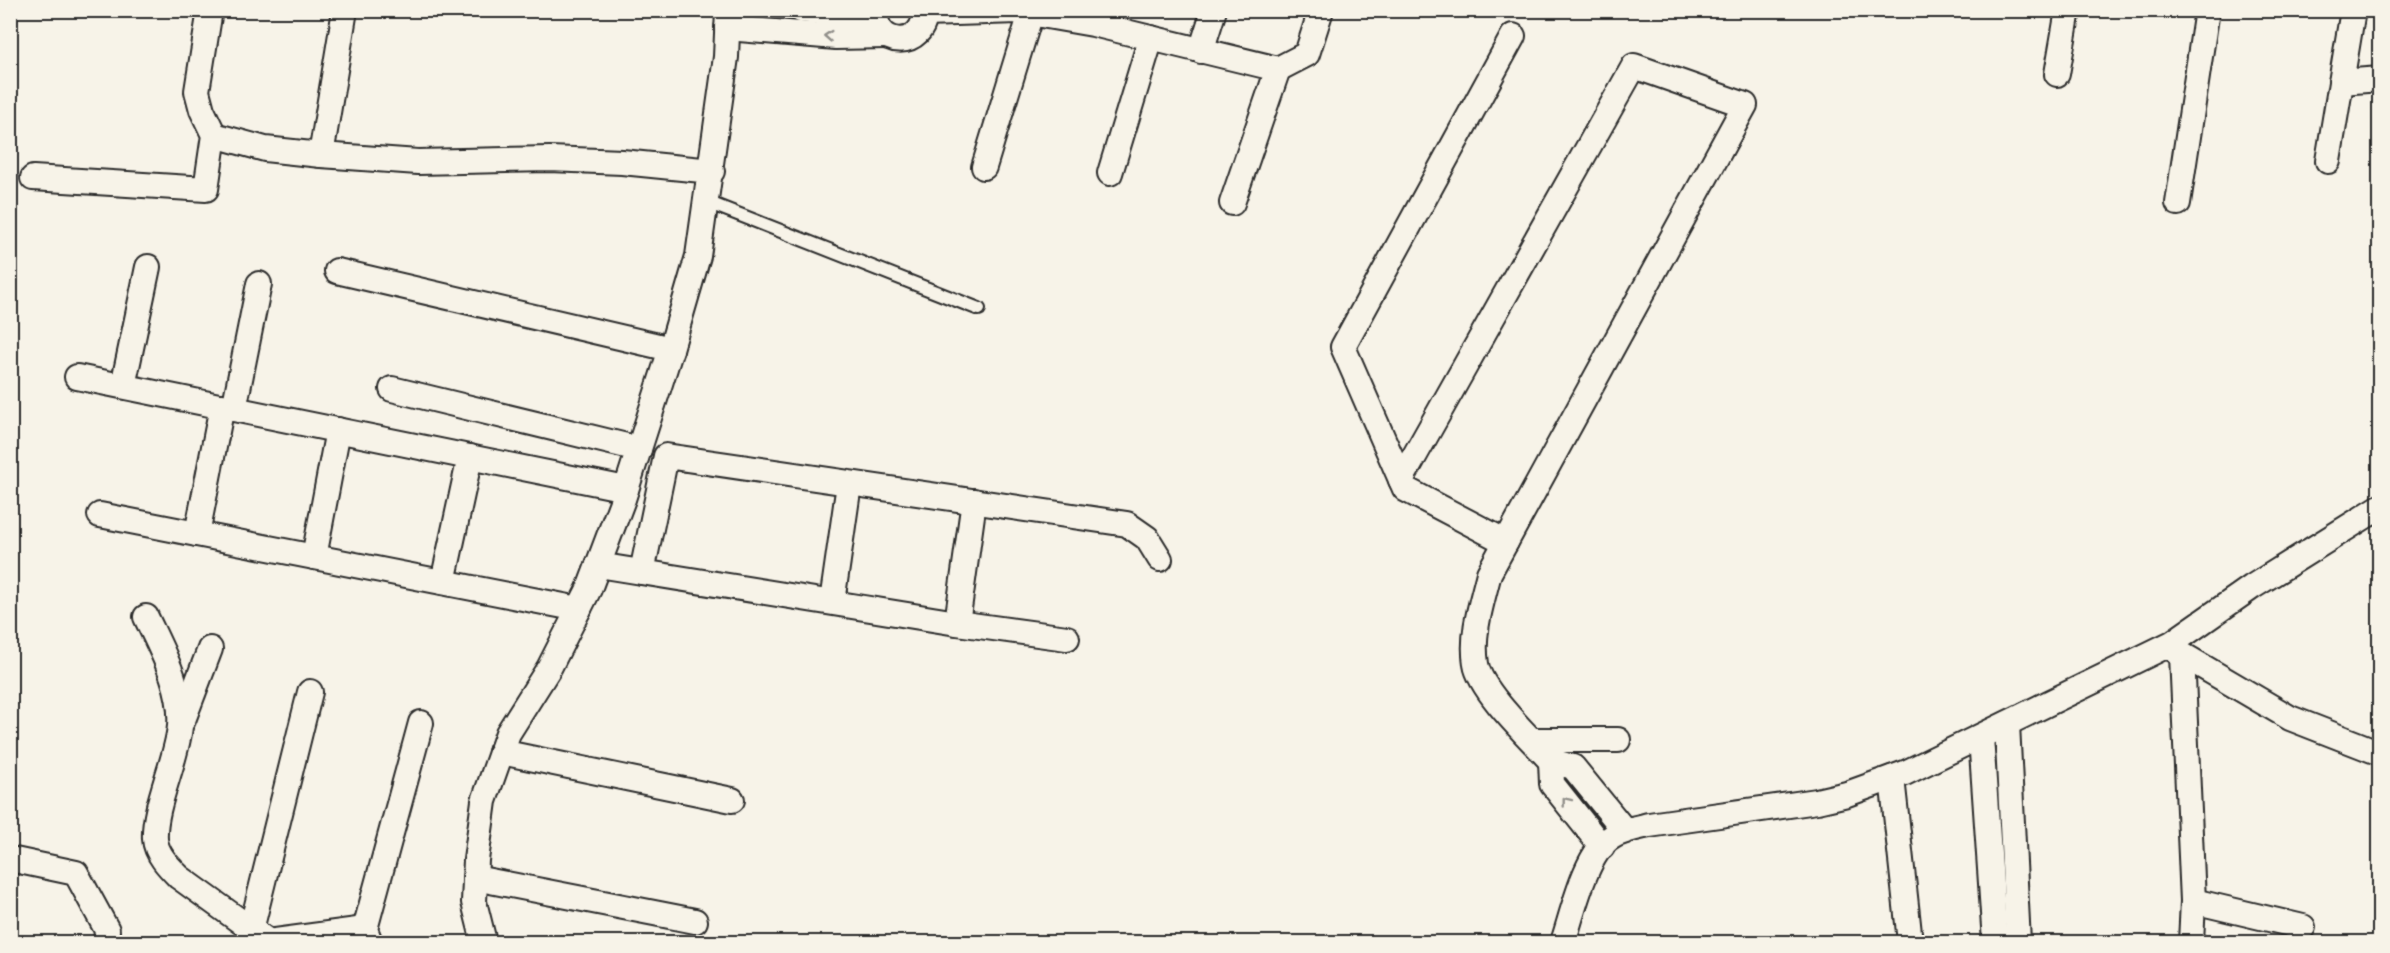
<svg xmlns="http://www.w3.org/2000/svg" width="2390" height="953" viewBox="0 0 2390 953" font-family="'Architects Daughter',sans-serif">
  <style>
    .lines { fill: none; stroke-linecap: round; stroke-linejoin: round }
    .lane-casing { stroke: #2b2b2b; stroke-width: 16 }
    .street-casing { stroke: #2b2b2b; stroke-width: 28 }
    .lane { stroke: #f7f3e8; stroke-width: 12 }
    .street { stroke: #f7f3e8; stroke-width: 24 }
    .oneway { stroke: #918f8a }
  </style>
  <rect width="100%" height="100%" fill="#f7f3e8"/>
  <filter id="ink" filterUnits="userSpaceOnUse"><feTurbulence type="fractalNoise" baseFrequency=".0167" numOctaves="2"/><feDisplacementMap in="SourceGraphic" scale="12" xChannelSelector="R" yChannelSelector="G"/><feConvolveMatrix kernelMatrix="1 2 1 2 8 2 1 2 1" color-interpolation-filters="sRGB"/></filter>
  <g filter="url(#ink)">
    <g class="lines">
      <defs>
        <path id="lane" d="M 707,202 L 979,309"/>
        <g id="street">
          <path d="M 345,10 L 321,155 L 418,162 L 550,159 L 622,162 L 712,171"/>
          <path d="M 801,10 L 854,16 L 875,14"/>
          <path d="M 876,10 C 872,48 926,51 925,10"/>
          <path d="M 925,14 L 1018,11 L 1093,24 L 1278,69 L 1307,54 L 1321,10"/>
          <path d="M 727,28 L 836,37 L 886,36"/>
          <path d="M 1201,51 L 1214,10"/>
          <path d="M 2057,74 L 2068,10"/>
          <path d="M 2341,82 L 2380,79"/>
          <path d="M 214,135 L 265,149 L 321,155"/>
          <path d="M 2328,161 L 2353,10"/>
          <path d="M 984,167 L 1031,13"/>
          <path d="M 1110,173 L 1151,38"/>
          <path d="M 33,178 L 206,189 L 214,135 L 202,110 L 197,91 L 210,10"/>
          <path d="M 1232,203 L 1278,69"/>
          <path d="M 2178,203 L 2207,10"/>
          <path d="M 337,271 L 671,349 L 623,499 L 589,589 L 549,668 L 508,733 L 484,801 L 476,860 L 474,902 L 484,942"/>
          <path d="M 671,349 L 698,256 L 726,57 L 728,10"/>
          <path d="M 77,377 L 626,489"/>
          <path d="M 123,386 L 148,267"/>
          <path d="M 392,389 L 639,449"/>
          <path d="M 234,409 L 259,284"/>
          <path d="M 1401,480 L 1634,66 L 1745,105 L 1489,573 C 1482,602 1471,633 1476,664 C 1480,691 1531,739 1551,761"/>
          <path d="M 100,515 L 579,609"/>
          <path d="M 197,534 L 222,406"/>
          <path d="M 1506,542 L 1405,489 L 1343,347 L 1513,36"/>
          <path d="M 314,557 L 338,430"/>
          <path d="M 598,565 L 957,623 L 1067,638"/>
          <path d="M 642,572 L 666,456 L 1127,524 L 1147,538 L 1160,559"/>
          <path d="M 443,582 L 470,457"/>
          <path d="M 832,602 L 849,484"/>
          <path d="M 146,617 C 162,651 183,688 180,726 C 177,760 153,807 155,839 C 156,854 169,867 179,877 L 269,942"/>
          <path d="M 957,623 L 974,501"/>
          <path d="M 2171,648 L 2290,718 L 2380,753"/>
          <path d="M 2182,655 L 2193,901 L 2191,942"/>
          <path d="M 183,720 L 210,649"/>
          <path d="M 2007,724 L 2018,942"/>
          <path d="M 1981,737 L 1995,942"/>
          <path d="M 1532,740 L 1618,740"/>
          <path d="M 501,752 L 732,800"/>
          <path d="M 1892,778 L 1910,942"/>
          <path d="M 1602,847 L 1552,784 L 1551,761 L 1573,767 L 1625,831"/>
          <path d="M 10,859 L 76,873 L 107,930 L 106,942"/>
          <path d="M 475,878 L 695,921"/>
          <path d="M 2193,901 L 2303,927"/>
          <path d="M 251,930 L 310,692"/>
          <path d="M 268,942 L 365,929"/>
          <path d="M 370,942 L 365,929 L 421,723"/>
          <path d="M 1563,942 C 1573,913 1585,853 1612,837 C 1623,830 1636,828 1649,825 L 1817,801 L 1847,794 L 1905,773 L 2172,643 L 2252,587 L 2380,507"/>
        </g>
      </defs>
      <use href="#lane" class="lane-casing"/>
      <use href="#street" class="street-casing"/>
      <use href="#lane" class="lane"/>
      <use href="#street" class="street"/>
    </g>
    <defs><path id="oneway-chevron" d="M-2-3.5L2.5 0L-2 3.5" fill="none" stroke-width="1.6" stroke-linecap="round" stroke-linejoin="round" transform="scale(1.5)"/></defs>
    <g class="oneway">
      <use href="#oneway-chevron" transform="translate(828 36) rotate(-176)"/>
      <use href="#oneway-chevron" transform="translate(1566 801) rotate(-128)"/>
    </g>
  </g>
  <rect width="2390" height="953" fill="none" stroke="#f7f3e8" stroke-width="36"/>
  <rect x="18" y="18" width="2354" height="917" fill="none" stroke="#2b2b2b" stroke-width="2" filter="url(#ink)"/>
</svg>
